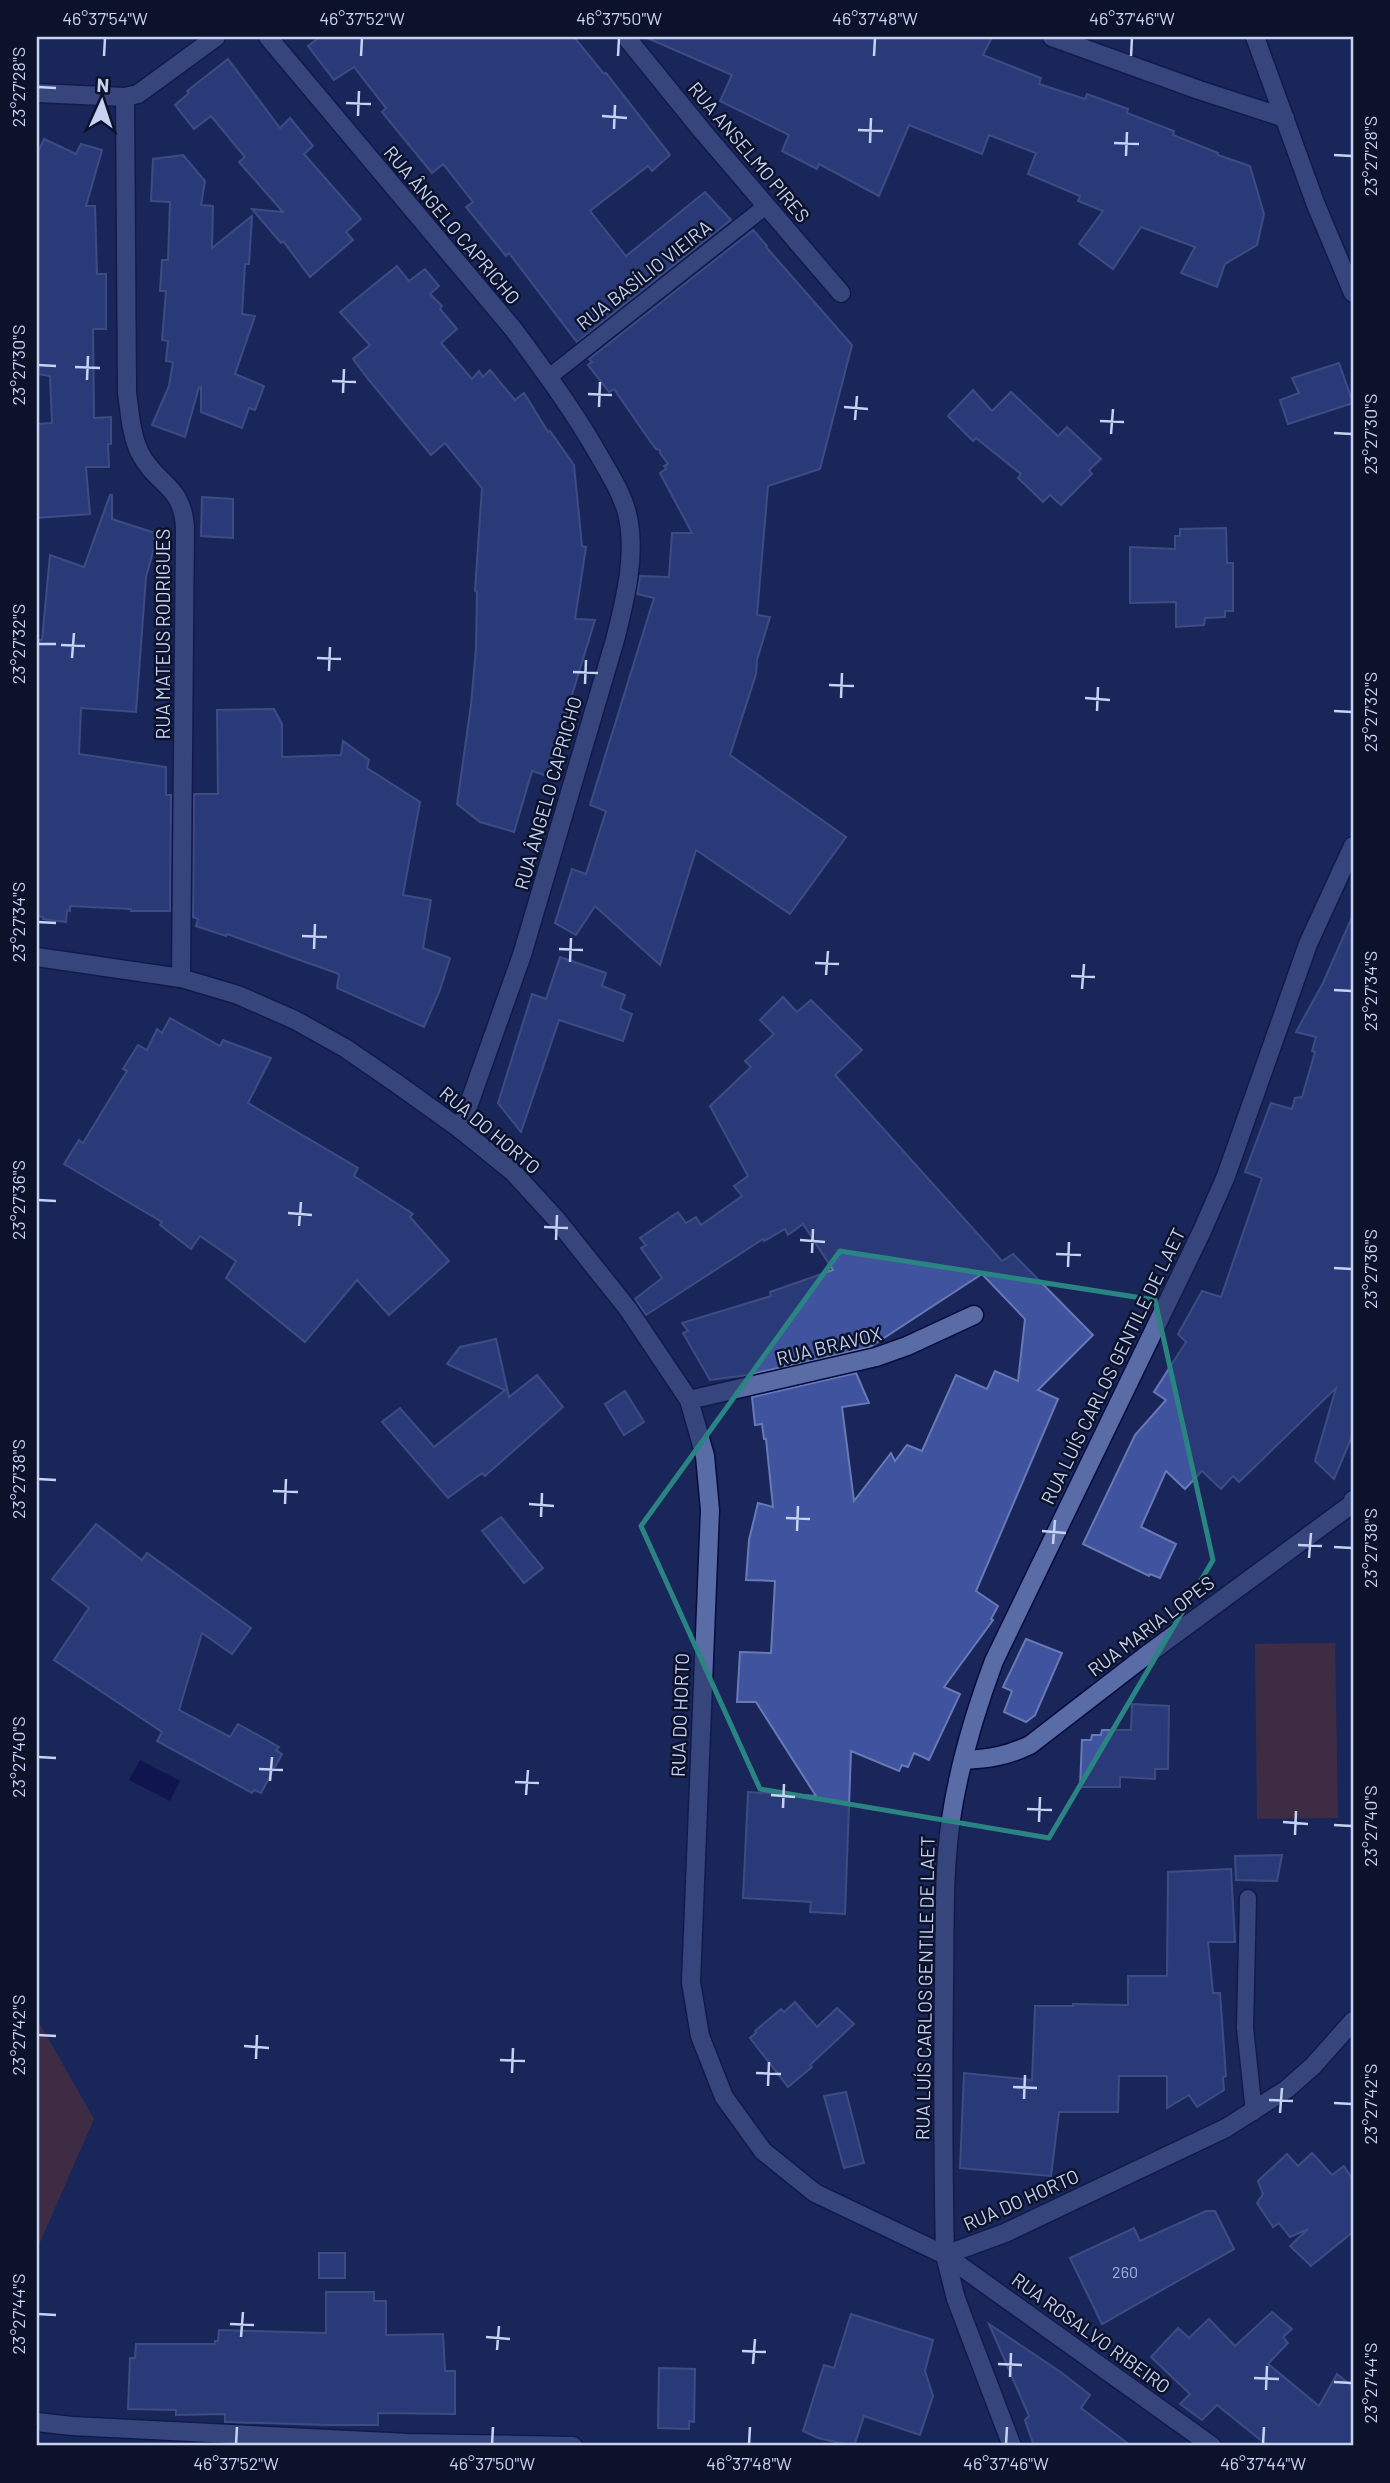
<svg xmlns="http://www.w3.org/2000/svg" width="1390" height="2483" viewBox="0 0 1390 2483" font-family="Barlow,sans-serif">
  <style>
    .green { fill: #6a342c }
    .water { fill: #060046 }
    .building { fill: #3f539e; stroke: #677ab6; stroke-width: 2 }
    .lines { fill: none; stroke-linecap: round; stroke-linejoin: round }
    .service-casing { stroke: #070b3d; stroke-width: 19 }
    .minor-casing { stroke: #070b3d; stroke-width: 21 }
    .tertiary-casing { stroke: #070b3d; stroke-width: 21 }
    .secondary-casing { stroke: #070b3d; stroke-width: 21 }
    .service { stroke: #596ca6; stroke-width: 16 }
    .minor { stroke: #596ca6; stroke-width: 18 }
    .tertiary { stroke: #596ca6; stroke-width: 18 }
    .secondary { stroke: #596ca6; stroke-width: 18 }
    .marked { fill: none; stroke: #2a8482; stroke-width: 5; stroke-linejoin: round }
    .ticks { fill: none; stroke: #c6d2f2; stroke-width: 2.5 }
    .labels { text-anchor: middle; stroke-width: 5; stroke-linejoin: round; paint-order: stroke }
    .number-label { font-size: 16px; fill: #a4b2dd }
    .street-label { font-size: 19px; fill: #c6d2f2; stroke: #0c1229 }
    .neatline { fill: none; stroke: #c6d2f2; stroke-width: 2.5 }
    .ticks-label { font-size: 18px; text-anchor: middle; fill: #c6d2f2 }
  </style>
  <rect width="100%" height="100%" fill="#1a265a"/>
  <g class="green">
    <path d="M 1335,1643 L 1338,1818 L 1257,1819 L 1255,1644 Z"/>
    <path d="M 37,2019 L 94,2119 L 37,2249 Z"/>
  </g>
  <path class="water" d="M 140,1760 L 180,1781 L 170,1801 L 129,1780 Z"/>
  <g class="building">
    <path d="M 320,37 L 574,37 L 604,74 L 606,73 L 670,155 L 652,171 L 648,166 L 590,211 L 626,256 L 705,192 L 731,220 L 577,342 L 509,253 L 506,256 L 466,207 L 473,202 L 443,164 L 432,173 L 382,112 L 386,108 L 354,67 L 334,80 L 308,46 Z"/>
    <path d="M 645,37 L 992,37 L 983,55 L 1041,78 L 1039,84 L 1085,99 L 1087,94 L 1128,109 L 1127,113 L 1174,131 L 1173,135 L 1218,153 L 1218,155 L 1250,166 L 1264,214 L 1257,245 L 1225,264 L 1217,287 L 1181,273 L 1195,247 L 1141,227 L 1113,269 L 1079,244 L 1103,211 L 1078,201 L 1080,196 L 1028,174 L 1036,153 L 989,135 L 982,154 L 909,125 L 879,196 L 819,164 L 817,169 L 782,151 L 789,135 L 720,101 L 732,75 Z"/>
    <path d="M 228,59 L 280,128 L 290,118 L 313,146 L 304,154 L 361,219 L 346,232 L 353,240 L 310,277 L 283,241 L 281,243 L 252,209 L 283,212 L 239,162 L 245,157 L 211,116 L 194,129 L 175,105 L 189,93 L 187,91 Z"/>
    <path d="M 44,139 L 76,154 L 81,144 L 102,150 L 86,206 L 95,206 L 97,274 L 106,274 L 106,329 L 93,329 L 94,418 L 111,417 L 111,444 L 108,444 L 109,467 L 86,467 L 90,514 L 37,518 L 37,424 L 52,423 L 50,376 L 37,374 L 37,154 Z"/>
    <path d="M 183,155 L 205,181 L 201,205 L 213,206 L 212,248 L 252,216 L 249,264 L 245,264 L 242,314 L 255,316 L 235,374 L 264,386 L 255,410 L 249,408 L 242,428 L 201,412 L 201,387 L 199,387 L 185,437 L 152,425 L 169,386 L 173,362 L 166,361 L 168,341 L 162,340 L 166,291 L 160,291 L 162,260 L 168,260 L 170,202 L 151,201 L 153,159 Z"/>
    <path d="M 753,230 L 767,246 L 766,247 L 852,345 L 820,469 L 768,486 L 757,615 L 770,617 L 757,660 L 756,674 L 730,755 L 846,837 L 790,914 L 696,850 L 660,965 L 595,906 L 576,935 L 555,923 L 572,869 L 586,874 L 606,811 L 590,805 L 654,598 L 637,594 L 640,576 L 669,577 L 672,533 L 692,533 L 660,473 L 666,469 L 664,466 L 668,464 L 660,453 L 660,450 L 656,449 L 650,441 L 614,389 L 609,392 L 588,365 L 592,362 L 589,359 Z"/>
    <path d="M 397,266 L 409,281 L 425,269 L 439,286 L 430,294 L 442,306 L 440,309 L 457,329 L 441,343 L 472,379 L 479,371 L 483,377 L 490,370 L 515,400 L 524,393 L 548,432 L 550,431 L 574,465 L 582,546 L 586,547 L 575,619 L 595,620 L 547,776 L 532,771 L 514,832 L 480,822 L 457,804 L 471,705 L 476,648 L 477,592 L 475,591 L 482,488 L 445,443 L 431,455 L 368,379 L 353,359 L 370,345 L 340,312 Z"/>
    <path d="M 1339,363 L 1353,403 L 1288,424 L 1280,400 L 1299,393 L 1292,378 Z"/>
    <path d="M 973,390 L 992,411 L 1011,392 L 1058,436 L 1067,427 L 1101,459 L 1089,470 L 1092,474 L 1061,505 L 1050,495 L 1043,502 L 1018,478 L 1021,474 L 976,438 L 973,441 L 948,416 Z"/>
    <path d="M 110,495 L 112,495 L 112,519 L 158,534 L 146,577 L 136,712 L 81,708 L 79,754 L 166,767 L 166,795 L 171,795 L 170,911 L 131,911 L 131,909 L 70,906 L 70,911 L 67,910 L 66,922 L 43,919 L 43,917 L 37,916 L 37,640 L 42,640 L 50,555 L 84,567 Z"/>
    <path d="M 202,497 L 233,499 L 233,538 L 201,536 Z"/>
    <path d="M 1226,528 L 1227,563 L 1233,563 L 1233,611 L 1225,611 L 1225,617 L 1205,618 L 1204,625 L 1176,627 L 1176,602 L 1130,603 L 1130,547 L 1175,549 L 1175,536 L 1180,536 L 1180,529 Z"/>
    <path d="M 274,709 L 282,724 L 282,757 L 341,755 L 343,741 L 369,760 L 367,768 L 420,802 L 403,895 L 431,900 L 423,948 L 450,958 L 440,990 L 424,1027 L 337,988 L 339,974 L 227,934 L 226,936 L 196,926 L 198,919 L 193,917 L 194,794 L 218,794 L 217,710 Z"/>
    <path d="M 1353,915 L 1353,1434 L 1334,1479 L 1315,1461 L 1336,1388 L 1239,1482 L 1233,1476 L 1221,1489 L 1202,1471 L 1185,1489 L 1166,1471 L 1141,1527 L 1176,1544 L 1160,1578 L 1150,1574 L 1149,1576 L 1083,1544 L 1135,1435 L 1166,1400 L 1154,1392 L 1186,1342 L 1178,1334 L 1202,1291 L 1221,1297 L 1262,1178 L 1245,1172 L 1271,1103 L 1292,1109 L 1295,1098 L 1302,1097 L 1315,1052 L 1312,1051 L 1316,1037 L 1296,1032 L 1323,983 Z"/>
    <path d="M 560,957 L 606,973 L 602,986 L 625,995 L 620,1009 L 632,1014 L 623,1041 L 559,1020 L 521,1132 L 498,1103 L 532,994 L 546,999 Z"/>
    <path d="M 783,997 L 797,1012 L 811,1000 L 862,1050 L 835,1075 L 1002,1261 L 1013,1254 L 1093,1335 L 1038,1390 L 1058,1399 L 976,1591 L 998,1606 L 991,1619 L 993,1620 L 944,1687 L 960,1694 L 929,1760 L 914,1753 L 908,1767 L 902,1765 L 899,1771 L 851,1751 L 845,1914 L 810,1912 L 811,1902 L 743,1898 L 748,1792 L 816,1796 L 756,1702 L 737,1702 L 740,1652 L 771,1653 L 775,1581 L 746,1580 L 749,1540 L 758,1503 L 773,1507 L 766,1439 L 764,1439 L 762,1424 L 755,1425 L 752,1397 L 856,1373 L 869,1403 L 842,1407 L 854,1501 L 891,1453 L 895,1461 L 907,1445 L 922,1451 L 956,1375 L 987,1389 L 995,1371 L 1018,1381 L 1025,1319 L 982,1274 L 870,1347 L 748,1375 L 710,1380 L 683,1333 L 688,1331 L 682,1323 L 771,1296 L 770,1292 L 833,1270 L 803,1224 L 788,1235 L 785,1229 L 764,1241 L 763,1239 L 646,1315 L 635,1299 L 662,1278 L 641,1248 L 646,1245 L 640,1238 L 678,1212 L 686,1223 L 696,1217 L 701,1225 L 742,1196 L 734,1186 L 748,1176 L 710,1106 L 751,1067 L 745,1061 L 774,1034 L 760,1020 Z"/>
    <path d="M 170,1018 L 220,1046 L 223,1040 L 271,1058 L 248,1103 L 358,1168 L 354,1176 L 413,1214 L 410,1217 L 449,1261 L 389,1315 L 357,1280 L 305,1342 L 226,1278 L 236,1261 L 200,1236 L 191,1249 L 160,1225 L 162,1222 L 64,1164 L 79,1140 L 83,1143 L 127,1071 L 123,1069 L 138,1045 L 147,1050 L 157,1029 L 162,1033 Z"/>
    <path d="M 496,1339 L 509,1397 L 537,1375 L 563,1407 L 485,1476 L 482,1473 L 448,1498 L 382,1422 L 400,1408 L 434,1447 L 505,1390 L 447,1364 L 460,1347 Z"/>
    <path d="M 625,1391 L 644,1422 L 624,1435 L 605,1404 Z"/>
    <path d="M 501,1517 L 543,1568 L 524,1583 L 482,1531 Z"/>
    <path d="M 96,1524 L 142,1560 L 147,1553 L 251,1628 L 232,1654 L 202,1633 L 179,1710 L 230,1737 L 238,1724 L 279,1747 L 276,1750 L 282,1754 L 261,1793 L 254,1790 L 252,1793 L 157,1741 L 162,1732 L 54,1660 L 89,1608 L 52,1579 Z"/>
    <path d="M 1026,1639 L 1062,1653 L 1035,1715 L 1026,1722 L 1004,1712 L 1012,1691 L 1003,1687 Z"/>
    <path d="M 1132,1704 L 1169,1706 L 1168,1769 L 1155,1769 L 1155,1779 L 1120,1777 L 1120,1787 L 1080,1787 L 1082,1740 L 1091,1740 L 1092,1735 L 1101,1735 L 1102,1730 L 1131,1730 Z"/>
    <path d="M 1282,1855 L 1277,1881 L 1236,1880 L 1235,1856 Z"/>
    <path d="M 1231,1869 L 1235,1942 L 1208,1942 L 1213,1993 L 1220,1993 L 1226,2076 L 1223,2077 L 1224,2090 L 1197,2107 L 1189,2095 L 1167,2108 L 1167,2076 L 1119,2076 L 1118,2112 L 1059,2112 L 1051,2176 L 960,2168 L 964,2073 L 1032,2080 L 1035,2006 L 1073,2006 L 1073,2004 L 1128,2005 L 1128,1976 L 1167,1976 L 1168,1872 Z"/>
    <path d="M 795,2002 L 817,2027 L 837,2008 L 854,2024 L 810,2065 L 812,2067 L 788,2087 L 750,2038 L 756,2033 L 755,2031 L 781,2009 L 784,2012 Z"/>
    <path d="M 846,2092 L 864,2163 L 844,2168 L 824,2096 Z"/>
    <path d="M 1312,2153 L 1332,2175 L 1344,2166 L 1353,2180 L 1353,2232 L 1311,2266 L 1290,2246 L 1308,2229 L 1290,2237 L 1279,2223 L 1273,2227 L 1257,2203 L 1263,2194 L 1258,2181 L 1287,2154 L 1298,2166 Z"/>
    <path d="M 1206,2211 L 1215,2211 L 1234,2249 L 1102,2324 L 1070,2258 L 1134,2228 L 1140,2241 Z"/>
    <rect x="319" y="2253" width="26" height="25"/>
    <path d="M 326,2292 L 374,2292 L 374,2301 L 386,2301 L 386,2335 L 443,2334 L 445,2371 L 455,2371 L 455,2414 L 378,2413 L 378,2425 L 327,2425 L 225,2422 L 225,2414 L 176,2415 L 176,2410 L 128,2409 L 130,2358 L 135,2358 L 136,2344 L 215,2344 L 215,2341 L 218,2341 L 219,2330 L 326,2333 Z"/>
    <path d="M 1272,2312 L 1292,2329 L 1283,2337 L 1288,2343 L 1268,2364 L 1319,2406 L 1337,2374 L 1353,2387 L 1353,2446 L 1268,2446 L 1217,2405 L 1202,2420 L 1180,2404 L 1190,2394 L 1151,2357 L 1178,2328 L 1189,2338 L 1209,2319 L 1235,2346 Z"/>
    <path d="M 851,2314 L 933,2340 L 925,2371 L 933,2396 L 920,2435 L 864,2416 L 854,2446 L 818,2438 L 803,2431 L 824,2365 L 834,2368 Z"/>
    <path d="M 989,2324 L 1062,2373 L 1090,2395 L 1081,2408 L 1131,2446 L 1034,2446 L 1025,2420 L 1029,2416 Z"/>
    <path d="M 659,2368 L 695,2369 L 694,2422 L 689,2421 L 689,2429 L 658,2428 Z"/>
  </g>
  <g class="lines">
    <defs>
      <g id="service">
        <path d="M 549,377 L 766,206"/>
        <path d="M 1248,1898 L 1245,2028 L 1254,2112"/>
      </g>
      <g id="minor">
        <path d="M 268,37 L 514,330 C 545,372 576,414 601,459 C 611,476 622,494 627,513 C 637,554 625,600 615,640 L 522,955 L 460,1129"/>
        <path d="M 626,37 L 704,133 L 841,293"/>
        <path d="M 1052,37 L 1199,90 L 1285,118"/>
        <path d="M 1255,37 L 1316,205 L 1353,293"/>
        <path d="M 37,93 L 125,97 L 138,94 L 216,37"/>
        <path d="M 125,97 L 127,393 C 130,413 131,435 140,453 C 157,486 182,484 185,527 L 181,978"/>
        <path d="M 689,1400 L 876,1357 L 907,1346 L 974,1315"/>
        <path d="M 963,1760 C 988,1759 1007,1756 1030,1745 L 1144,1657 L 1352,1504 L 1353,1500"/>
        <path d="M 945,2255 C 943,2164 943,2074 944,1984 C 945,1929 943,1873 951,1819 C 959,1765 975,1712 994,1661 L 1202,1231 L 1226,1176 L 1308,944 L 1353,846"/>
        <path d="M 37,2422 L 72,2426 L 408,2443 L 573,2446"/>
      </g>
      <path id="tertiary" d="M 37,957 L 181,978 L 238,995 L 295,1020 L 345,1048 L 396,1083 L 460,1129 L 513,1172 L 557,1220 L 628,1309 L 689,1400 L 705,1456 L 710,1510 L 691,1982 L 700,2036 L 724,2097 L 763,2151 L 815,2193 L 945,2255 L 1212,2446"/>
      <path id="secondary" d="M 1012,2446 L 956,2299 L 945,2255 L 1005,2233 L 1226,2128 L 1287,2089 L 1313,2066 L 1353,2021"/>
    </defs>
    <use href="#service" class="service-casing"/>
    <use href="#minor" class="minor-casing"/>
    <use href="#tertiary" class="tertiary-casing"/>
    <use href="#secondary" class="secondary-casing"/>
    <use href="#service" class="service"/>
    <use href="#minor" class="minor"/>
    <use href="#tertiary" class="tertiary"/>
    <use href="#secondary" class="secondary"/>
  </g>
  <path d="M0 0H1390V2483H0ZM 840,1251 L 1155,1300 L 1213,1560 L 1049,1838 L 760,1789 L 641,1526 Z" fill="#1a265a" fill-opacity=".55" fill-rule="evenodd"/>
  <path class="marked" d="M 840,1251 L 1155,1300 L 1213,1560 L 1049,1838 L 760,1789 L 641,1526 Z"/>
  <path class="ticks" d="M 104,56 L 105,38M 361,56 L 362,38M 618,56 L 619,38M 874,56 L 875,38M 1131,56 L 1132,38M 38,87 L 56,88M 346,103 L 371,104M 358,116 L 359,91M 602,116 L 627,118M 614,129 L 615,105M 858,130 L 883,131M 870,143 L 871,118M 1114,143 L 1139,144M 1334,155 L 1352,156M 1126,156 L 1127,132M 38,365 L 56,366M 75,367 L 100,368M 87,380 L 88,356M 332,381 L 356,382M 343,393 L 344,369M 588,394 L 612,395M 599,407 L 600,382M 844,407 L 868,409M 855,420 L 857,396M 1100,421 L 1124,422M 1334,433 L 1352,434M 1111,434 L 1113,409M 38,644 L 56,644M 61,645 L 85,646M 72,658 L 74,633M 317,658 L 341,659M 329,671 L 330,647M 573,672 L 598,673M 585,684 L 586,660M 829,685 L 854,686M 841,698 L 842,673M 1085,698 L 1110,700M 1097,711 L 1098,687M 1334,711 L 1352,712M 38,922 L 56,923M 302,936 L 327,937M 314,949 L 315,924M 559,949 L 583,950M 570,962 L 571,938M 815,963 L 839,964M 826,975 L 828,951M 1071,976 L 1095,977M 1082,989 L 1084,964M 1334,990 L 1352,991M 38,1200 L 56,1201M 288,1213 L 312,1215M 299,1226 L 301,1202M 544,1227 L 568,1228M 556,1240 L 557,1215M 800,1240 L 825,1242M 812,1253 L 813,1229M 1056,1254 L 1081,1255M 1068,1267 L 1069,1242M 1334,1268 L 1352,1269M 38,1479 L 56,1480M 273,1491 L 298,1492M 285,1504 L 286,1479M 529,1504 L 554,1506M 541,1517 L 542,1493M 786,1518 L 810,1519M 797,1531 L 798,1506M 1042,1531 L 1066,1533M 1053,1544 L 1055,1520M 1298,1545 L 1322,1546M 1334,1547 L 1352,1548M 1309,1558 L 1311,1533M 38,1757 L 56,1758M 259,1769 L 283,1770M 270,1781 L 272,1757M 515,1782 L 539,1783M 526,1795 L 528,1770M 771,1795 L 795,1797M 783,1808 L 784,1784M 1027,1809 L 1052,1810M 1039,1822 L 1040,1797M 1283,1822 L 1308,1824M 1334,1825 L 1352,1826M 1295,1835 L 1296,1811M 38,2035 L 56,2036M 244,2046 L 269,2048M 256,2059 L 257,2035M 500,2060 L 525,2061M 512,2073 L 513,2048M 756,2073 L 781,2074M 768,2086 L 769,2062M 1013,2087 L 1037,2088M 1024,2099 L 1025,2075M 1269,2100 L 1293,2101M 1334,2103 L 1352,2104M 1280,2113 L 1282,2088M 38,2314 L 56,2315M 230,2324 L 254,2325M 241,2337 L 243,2312M 486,2337 L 510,2339M 497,2350 L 499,2326M 742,2351 L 766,2352M 753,2364 L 755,2339M 998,2364 L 1022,2365M 1010,2377 L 1011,2353M 1254,2378 L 1279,2379M 1334,2382 L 1352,2383M 1266,2390 L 1267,2366M 236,2444 L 237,2427M 492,2444 L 493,2427M 749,2444 L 750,2427M 1006,2444 L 1007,2427M 1263,2444 L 1264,2427"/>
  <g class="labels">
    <g class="number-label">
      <text x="1125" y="2278">260</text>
    </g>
    <g class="street-label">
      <text transform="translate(749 152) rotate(50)" y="7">RUA ANSELMO PIRES</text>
      <text transform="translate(452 225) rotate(50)" y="7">RUA ÂNGELO CAPRICHO</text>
      <text transform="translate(644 275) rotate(-38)" y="7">RUA BASÍLIO VIEIRA</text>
      <text transform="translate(163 634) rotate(-90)" y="7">RUA MATEUS RODRIGUES</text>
      <text transform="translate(548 793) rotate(-74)" y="7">RUA ÂNGELO CAPRICHO</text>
      <text transform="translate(490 1130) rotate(40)" y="7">RUA DO HORTO</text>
      <text transform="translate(829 1346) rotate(-14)" y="7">RUA BRAVOX</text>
      <text transform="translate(1113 1366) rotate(-64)" y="7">RUA LUÍS CARLOS GENTILE DE LAET</text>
      <text transform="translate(1151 1626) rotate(-37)" y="7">RUA MARIA LOPES</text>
      <text transform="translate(680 1715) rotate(-88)" y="7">RUA DO HORTO</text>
      <text transform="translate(925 1988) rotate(-89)" y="7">RUA LUÍS CARLOS GENTILE DE LAET</text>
      <text transform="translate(1021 2200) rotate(-24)" y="7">RUA DO HORTO</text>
      <text transform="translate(1091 2333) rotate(36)" y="7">RUA ROSALVO RIBEIRO</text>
    </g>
  </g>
  <rect width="1390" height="2483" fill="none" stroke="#0c1229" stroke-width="77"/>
  <g transform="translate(102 102) rotate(3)" stroke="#0c1229" stroke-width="5" paint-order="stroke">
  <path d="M0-5L12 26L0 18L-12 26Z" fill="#c6d2f2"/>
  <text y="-10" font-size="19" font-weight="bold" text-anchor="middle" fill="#c6d2f2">N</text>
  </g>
  <rect x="38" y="38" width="1314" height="2406" class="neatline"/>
  <g class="ticks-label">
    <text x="105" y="25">46°37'54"W</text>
    <text x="362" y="25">46°37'52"W</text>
    <text x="619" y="25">46°37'50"W</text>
    <text x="875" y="25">46°37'48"W</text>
    <text x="1132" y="25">46°37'46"W</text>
    <text transform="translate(19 87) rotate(-90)" y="6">23°27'28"S</text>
    <text transform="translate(1371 156) rotate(-90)" y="6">23°27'28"S</text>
    <text transform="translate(19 365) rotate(-90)" y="6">23°27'30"S</text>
    <text transform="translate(1371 434) rotate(-90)" y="6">23°27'30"S</text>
    <text transform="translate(19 644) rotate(-90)" y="6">23°27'32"S</text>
    <text transform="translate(1371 712) rotate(-90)" y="6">23°27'32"S</text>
    <text transform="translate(19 922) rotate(-90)" y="6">23°27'34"S</text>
    <text transform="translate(1371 991) rotate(-90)" y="6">23°27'34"S</text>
    <text transform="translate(19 1200) rotate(-90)" y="6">23°27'36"S</text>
    <text transform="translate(1371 1269) rotate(-90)" y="6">23°27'36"S</text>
    <text transform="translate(19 1479) rotate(-90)" y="6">23°27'38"S</text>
    <text transform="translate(1371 1548) rotate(-90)" y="6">23°27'38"S</text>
    <text transform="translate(19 1757) rotate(-90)" y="6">23°27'40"S</text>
    <text transform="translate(1371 1826) rotate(-90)" y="6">23°27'40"S</text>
    <text transform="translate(19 2035) rotate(-90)" y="6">23°27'42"S</text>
    <text transform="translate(1371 2104) rotate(-90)" y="6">23°27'42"S</text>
    <text transform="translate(19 2314) rotate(-90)" y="6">23°27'44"S</text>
    <text transform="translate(1371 2383) rotate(-90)" y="6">23°27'44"S</text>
    <text x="236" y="2470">46°37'52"W</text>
    <text x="492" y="2470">46°37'50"W</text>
    <text x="749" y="2470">46°37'48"W</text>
    <text x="1006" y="2470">46°37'46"W</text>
    <text x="1263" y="2470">46°37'44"W</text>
  </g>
</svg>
